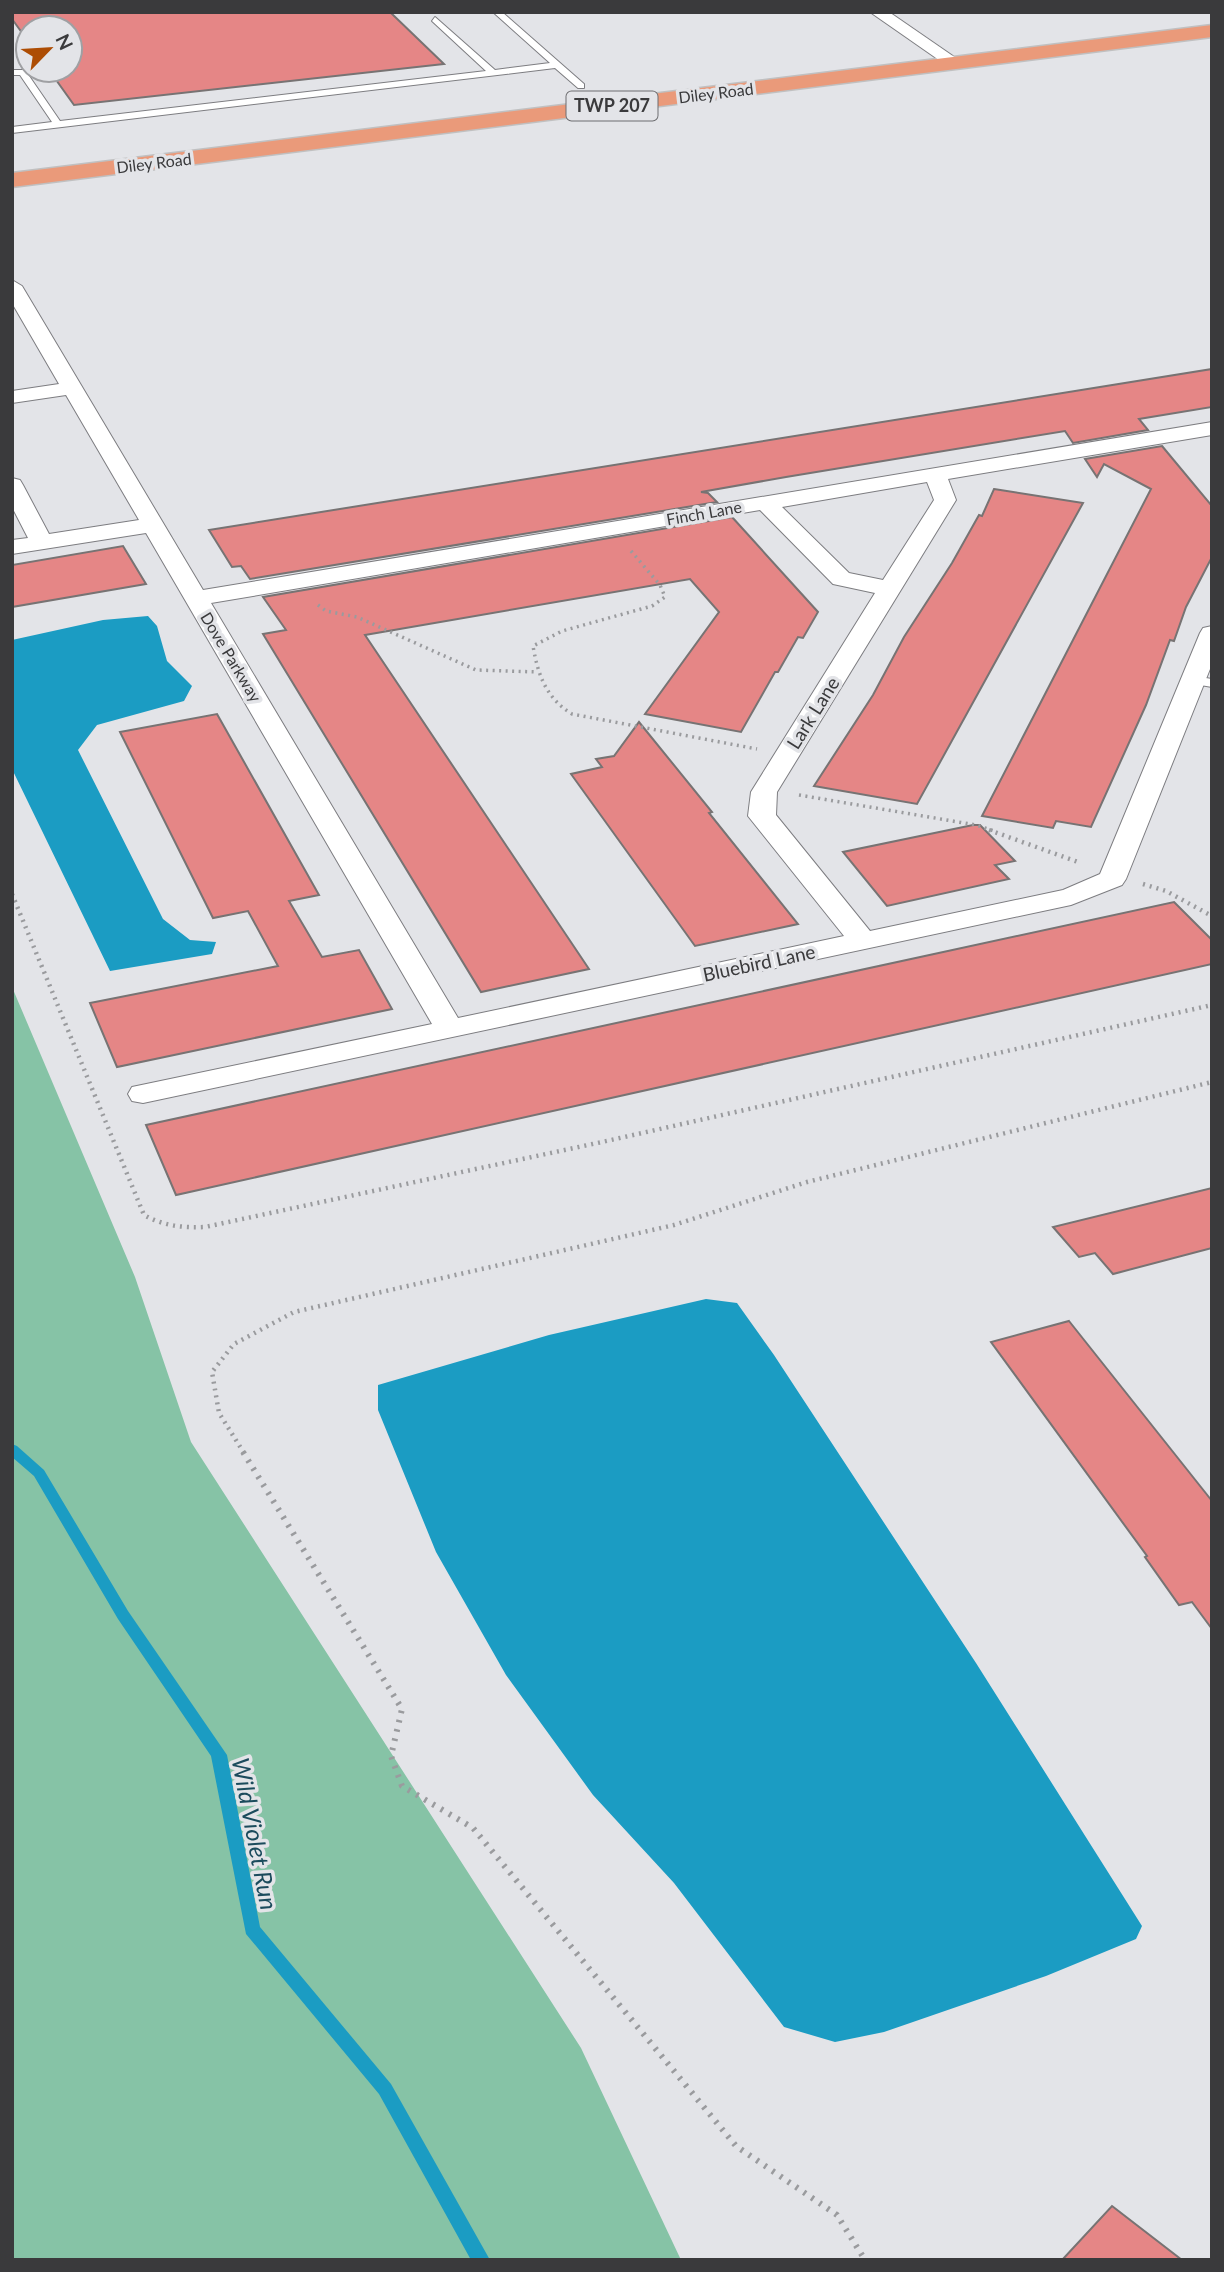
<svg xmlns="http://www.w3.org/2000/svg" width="1224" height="2272" viewBox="0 0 1224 2272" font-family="Lato,sans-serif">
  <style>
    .green { fill: #86c3a6 }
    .water { fill: #1b9cc3 }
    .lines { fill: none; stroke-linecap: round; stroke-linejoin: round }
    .stream { fill: #1b9cc3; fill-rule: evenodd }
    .building { fill: #e58686; stroke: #777373; stroke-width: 2 }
    .service-casing { stroke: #7d7d81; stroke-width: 2 }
    .minor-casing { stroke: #7d7d81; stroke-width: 2 }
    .trunk-casing { stroke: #c0c0c1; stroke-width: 3 }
    .path-far2 { stroke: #9a9b9e; stroke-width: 3.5; stroke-dasharray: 2 4.5; stroke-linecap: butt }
    .path-far1 { stroke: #9a9b9e; stroke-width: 4.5; stroke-dasharray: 2 5; stroke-linecap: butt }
    .path { stroke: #9a9b9e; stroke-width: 6; stroke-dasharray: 2.5 7; stroke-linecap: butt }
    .service { fill: #fff; fill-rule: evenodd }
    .minor { fill: #fff; fill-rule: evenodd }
    .trunk { fill: #ea9a7a; fill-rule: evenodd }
    .labels { text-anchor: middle; stroke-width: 7; stroke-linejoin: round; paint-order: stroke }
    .far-street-label { font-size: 16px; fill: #3a3a3c; stroke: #e3e4e8 }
    .shield { fill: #e3e4e8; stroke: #6d6d70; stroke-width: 2 }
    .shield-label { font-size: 18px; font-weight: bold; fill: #3a3a3c }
    .street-label { font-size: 19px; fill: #3a3a3c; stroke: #e3e4e8 }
    .near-water-label { font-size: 24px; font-style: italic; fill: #1b4b5c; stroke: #e3e4e8 }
  </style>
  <rect width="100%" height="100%" fill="#e3e4e8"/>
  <path class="green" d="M 12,987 L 135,1277 L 191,1442 L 581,2048 L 681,2260 L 12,2260 Z"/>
  <g class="water">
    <path d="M 148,616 L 157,626 L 167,661 L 192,686 L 184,701 L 97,725 L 78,750 L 163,919 L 190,940 L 216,942 L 212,954 L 110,971 L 12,769 L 12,640 L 103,620 Z"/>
    <path d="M 706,1299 L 737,1303 L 774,1355 L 976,1663 L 1142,1926 L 1136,1939 L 1046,1976 L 884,2032 L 835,2042 L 784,2027 L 674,1883 L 593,1795 L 506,1675 L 436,1552 L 378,1410 L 378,1385 L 549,1335 Z"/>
  </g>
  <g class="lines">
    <path class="stream" d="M 12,1444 L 17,1446 L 44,1470 L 128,1611 L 227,1755 L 260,1927 L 391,2084 L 490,2260 L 471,2260 L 379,2094 L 246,1934 L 211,1756 L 118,1619 L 34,1476 L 12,1457 Z"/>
  </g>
  <g class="building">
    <path d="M 12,12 L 390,12 L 444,64 L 74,105 L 49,70 L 70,70 L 70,28 L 28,28 L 28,41 L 12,19 Z"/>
    <path d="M 1212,369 L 1212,407 L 1139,419 L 1148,430 L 1073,443 L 1065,431 L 786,477 L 701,492 L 708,493 L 717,502 L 250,579 L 241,566 L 232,567 L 209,530 Z"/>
    <path d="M 1162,446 L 1212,506 L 1212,557 L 1186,607 L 1174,641 L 1170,640 L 1146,705 L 1091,827 L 1056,821 L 1053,828 L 982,816 L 1151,489 L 1104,464 L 1097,477 L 1085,459 Z"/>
    <path d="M 994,489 L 1083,503 L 917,804 L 814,786 L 873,695 L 904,637 L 952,563 L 979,515 L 982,516 Z"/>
    <path d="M 732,517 L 818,612 L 803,638 L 798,637 L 778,672 L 775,672 L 741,732 L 645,714 L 719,612 L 690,579 L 365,635 L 589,969 L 481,992 L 263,634 L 286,630 L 263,597 Z"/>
    <path d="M 123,546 L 146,584 L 12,607 L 12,565 Z"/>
    <path d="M 217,714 L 319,895 L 289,901 L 322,957 L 359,950 L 392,1009 L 117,1067 L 90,1003 L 278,966 L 248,911 L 213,918 L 120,732 Z"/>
    <path d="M 639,722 L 712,812 L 709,813 L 798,924 L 695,946 L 571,774 L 602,767 L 596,759 L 614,756 Z"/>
    <path d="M 973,825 L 980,825 L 1015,861 L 995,865 L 1009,879 L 887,906 L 843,852 Z"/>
    <path d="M 1174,902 L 1212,940 L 1212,964 L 176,1195 L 146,1125 Z"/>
    <path d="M 1212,1188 L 1212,1248 L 1113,1274 L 1095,1253 L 1079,1257 L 1053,1227 Z"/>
    <path d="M 1069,1321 L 1212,1501 L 1212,1629 L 1192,1602 L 1179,1605 L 1145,1557 L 1147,1556 L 991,1342 Z"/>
    <path d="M 1112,2206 L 1182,2260 L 1062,2260 Z"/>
  </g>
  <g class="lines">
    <defs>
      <g id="service">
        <path d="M 493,12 L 502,12 L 584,84 L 584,88 L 578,88 L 555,68 L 12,133 L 12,127 L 52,122 L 20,75 L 12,75 L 12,70 L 25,70 L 60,121 L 486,71 L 432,21 L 435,17 L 495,70 L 550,63 Z"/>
        <path d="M 1193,676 L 1212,679 L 1212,687 L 1189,683 L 1187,680 Z"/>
      </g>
      <g id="minor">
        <path d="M 870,12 L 889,12 L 963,63 L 955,68 L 949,67 Z"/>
        <path d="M 12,280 L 22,286 L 203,590 L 1212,422 L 1212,435 L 948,479 L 956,500 L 777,792 L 776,815 L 870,931 L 1063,890 L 1100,874 L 1200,633 L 1203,628 L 1212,626 L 1212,664 L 1126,879 L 1122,885 L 1071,905 L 143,1103 L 132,1101 L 128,1094 L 132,1087 L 432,1024 L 146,533 L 12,554 L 12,540 L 28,538 L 12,507 L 12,478 L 20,480 L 23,485 L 49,534 L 139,520 L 66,395 L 12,403 L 12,391 L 59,384 L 12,303 ZM 927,482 L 934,500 L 883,580 L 849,573 L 782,507 ZM 760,510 L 833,584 L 875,593 L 751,792 L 748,816 L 844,936 L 458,1018 L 211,603 Z"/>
      </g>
      <path id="trunk" d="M 1212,25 L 1212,37 L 12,187 L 12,173 Z"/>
    </defs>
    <use href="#service" class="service-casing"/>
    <use href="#minor" class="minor-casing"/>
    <use href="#trunk" class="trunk-casing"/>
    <g class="path-far2">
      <path d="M 631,551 L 660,585 L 665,597 L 652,606 L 562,631 L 533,646 C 538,675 546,698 572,714 L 757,749"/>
      <path d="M 318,605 L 326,611 L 357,617 L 476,670 L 538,672"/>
      <path d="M 799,795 L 976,825 L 994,831"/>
    </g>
    <g class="path-far1">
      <path d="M 989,830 L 1078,862"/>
      <path d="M 1143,884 L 1166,891 L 1212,916"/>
      <path d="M 12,894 L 144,1215 C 164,1226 183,1228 205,1227 L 602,1142 L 1212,1005"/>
      <path d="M 244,1453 L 219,1413 L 212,1372 L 234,1344 L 294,1312 L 674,1225 L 807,1182 L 1212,1082"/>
    </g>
    <path class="path" d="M 243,1452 L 402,1709 L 391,1756 L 402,1786 L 473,1828 L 736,2146 L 837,2215 L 865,2260"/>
    <use href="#service" class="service"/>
    <use href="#minor" class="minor"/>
    <use href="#trunk" class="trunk"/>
  </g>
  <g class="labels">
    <g class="far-street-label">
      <text transform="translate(716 93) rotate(-7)" y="6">Diley Road</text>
      <text transform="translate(154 163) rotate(-7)" y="6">Diley Road</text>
      <text transform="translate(704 513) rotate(-10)" y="6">Finch Lane</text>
      <text transform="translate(231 657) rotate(59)" y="6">Dove Parkway</text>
    </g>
    <rect class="shield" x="566.5" y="91.5" width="91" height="29" rx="5"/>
    <g class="shield-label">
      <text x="612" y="112">TWP 207</text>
    </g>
    <g class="street-label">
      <text transform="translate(813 713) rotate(-58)" y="7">Lark Lane</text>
      <text transform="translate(759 963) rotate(-12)" y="7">Bluebird Lane</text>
    </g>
    <g class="near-water-label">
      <text transform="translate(254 1834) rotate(79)" y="8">Wild Violet Run</text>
    </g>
  </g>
  <rect width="1224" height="2272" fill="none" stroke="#3a3a3c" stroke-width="28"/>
  <g transform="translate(49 49) rotate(65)"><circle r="33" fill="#e3e4e8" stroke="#9fa0a3" stroke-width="2"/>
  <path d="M0-5L12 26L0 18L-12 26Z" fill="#ad4d04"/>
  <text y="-10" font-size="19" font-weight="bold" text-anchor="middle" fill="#3a3a3c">N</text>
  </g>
</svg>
